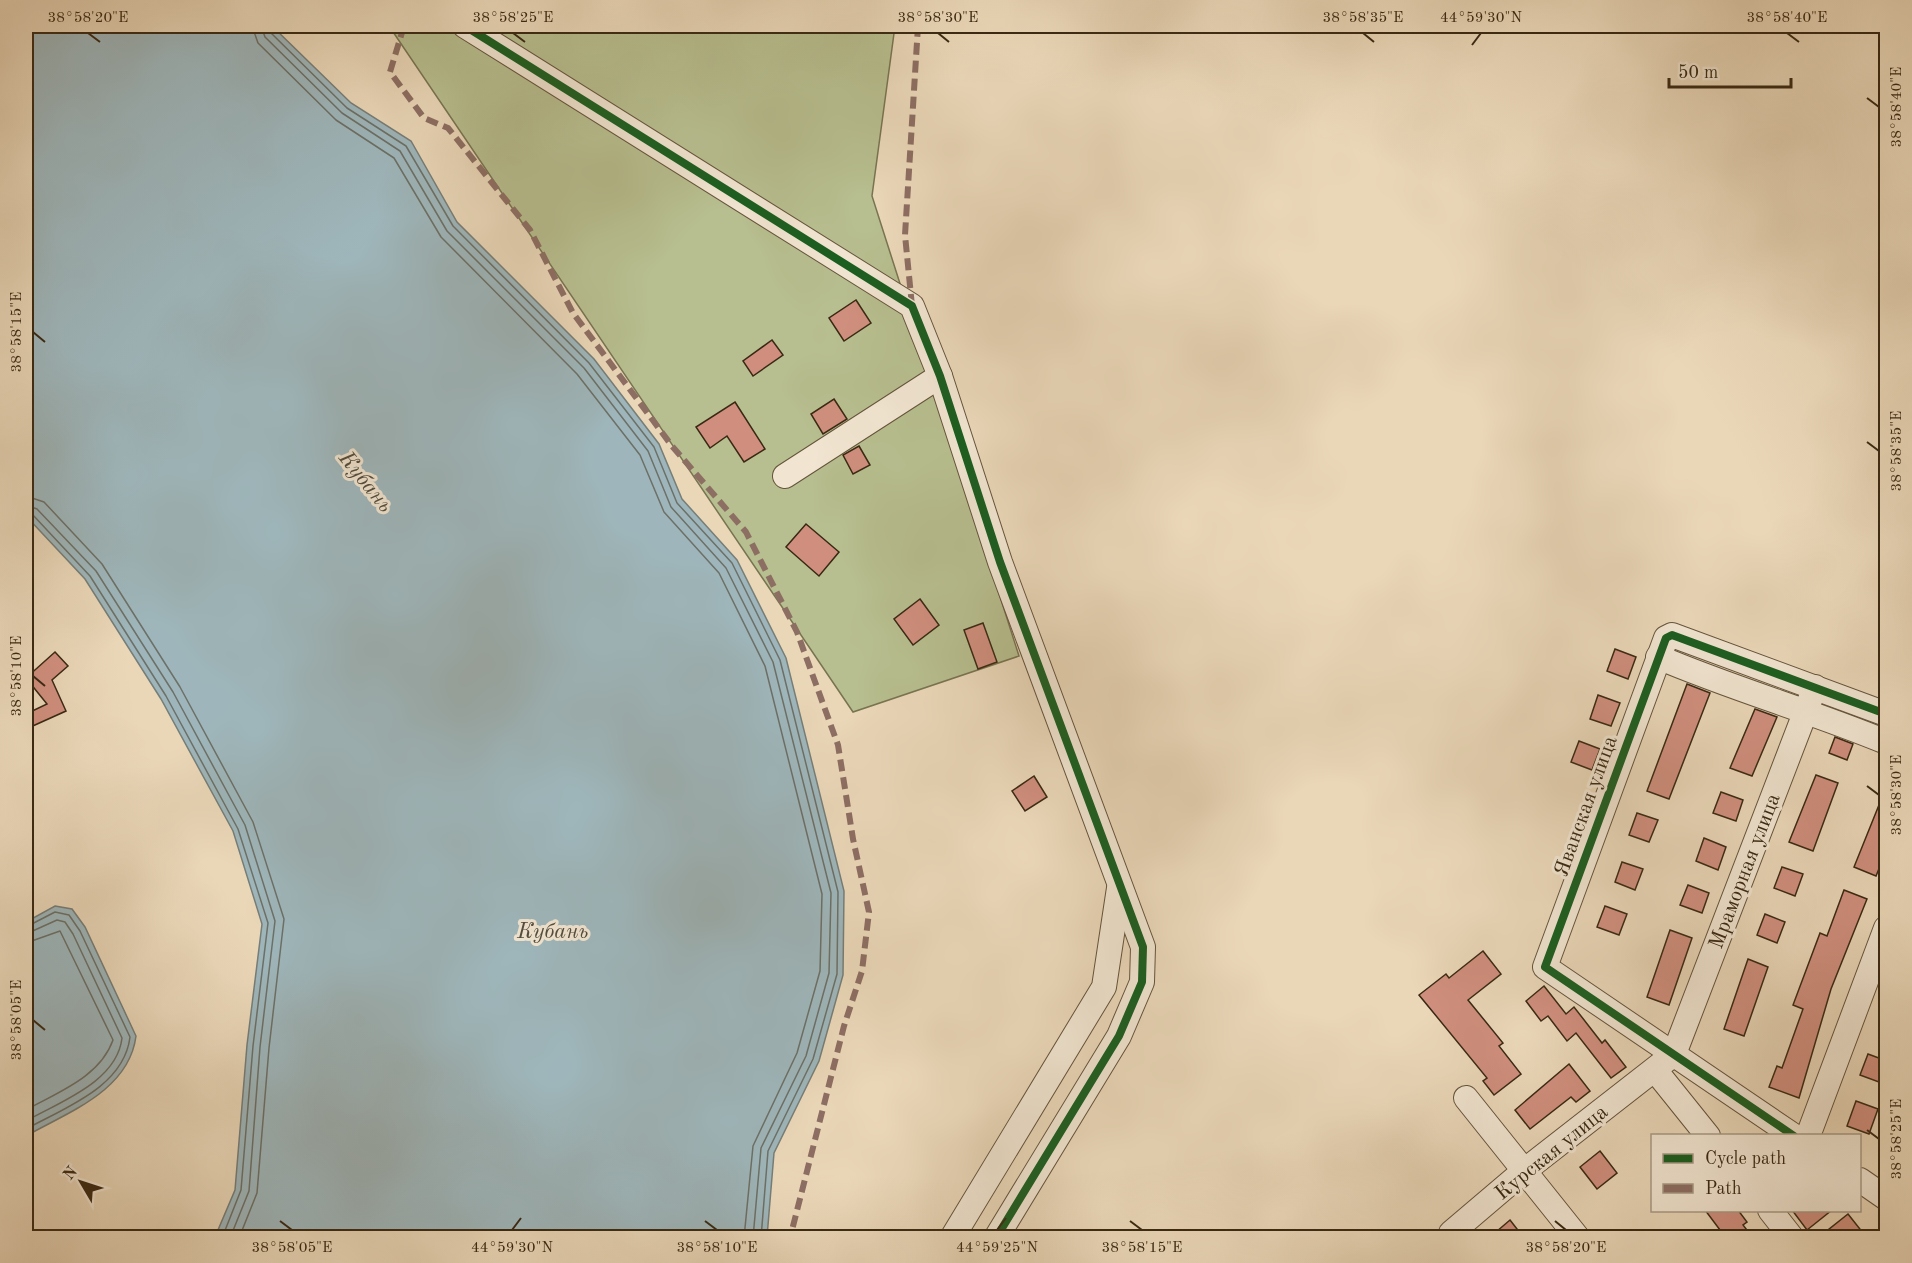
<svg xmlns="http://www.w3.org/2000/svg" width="1912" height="1263" viewBox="0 0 1912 1263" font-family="'Old Standard TT',serif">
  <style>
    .green { fill: #b7be8f; stroke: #787451; stroke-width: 1.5 }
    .water { fill: #9eb6bb; stroke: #767e78; stroke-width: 1.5 }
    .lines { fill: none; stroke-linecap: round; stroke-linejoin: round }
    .shore { stroke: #6c7067; stroke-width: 1.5 }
    .building { fill: #d08f7e; stroke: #392913; stroke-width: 1.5 }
    .minor-casing { stroke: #65543c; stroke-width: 26 }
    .minor { stroke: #f1e5d1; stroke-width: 24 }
    .quiet { stroke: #8d6e63; stroke-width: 6; stroke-dasharray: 12 6; stroke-linecap: butt }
    .cycleway-casing { stroke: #f1e5d1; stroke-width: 11 }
    .cycleway { stroke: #1b5e20; stroke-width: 8 }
    .ticks { fill: none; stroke: #392913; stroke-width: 2 }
    .labels { text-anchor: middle; stroke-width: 6; stroke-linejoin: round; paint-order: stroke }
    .street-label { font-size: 21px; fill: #392913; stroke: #f1e5d1 }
    .water-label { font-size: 22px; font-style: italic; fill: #524c3d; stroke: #f1e5d1 }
    .neatline { fill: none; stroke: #392913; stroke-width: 2 }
    .ticks-label { font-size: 15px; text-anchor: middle; fill: #392913 }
  </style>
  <rect width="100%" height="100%" fill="#ead7b8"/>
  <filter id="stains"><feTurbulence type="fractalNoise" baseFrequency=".00333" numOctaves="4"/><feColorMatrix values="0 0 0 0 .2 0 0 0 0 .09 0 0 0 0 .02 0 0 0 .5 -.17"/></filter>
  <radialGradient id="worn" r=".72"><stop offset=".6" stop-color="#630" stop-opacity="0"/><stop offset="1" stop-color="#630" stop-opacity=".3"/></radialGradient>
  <path class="green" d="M 389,26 L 895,26 L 872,196 L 1019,656 L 853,712 Z"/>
  <g class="water">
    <path d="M 26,26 L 272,26 L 351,103 L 411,141 L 457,222 L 594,359 L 659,444 L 682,499 L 737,560 L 786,658 L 844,891 L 843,975 L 819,1061 L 774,1153 L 767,1237 L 215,1237 L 235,1190 L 247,1045 L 262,924 L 233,831 L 161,699 L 85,579 L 26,516 Z"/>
    <path d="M 55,906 L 72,909 L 85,927 L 136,1036 C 129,1091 68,1112 26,1136 L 26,922 Z"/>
  </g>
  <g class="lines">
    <g class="shore">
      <path d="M 252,26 L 258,43 L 336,120 L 394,158 L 441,237 L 577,374 L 640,455 L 664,512 L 719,573 L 765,666 L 822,894 L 820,971 L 797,1053 L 753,1146 L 744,1238"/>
      <path d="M 261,26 L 265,37 L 342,113 L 400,151 L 447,231 L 584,368 L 648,451 L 671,507 L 726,568 L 773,662 L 831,893 L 829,973 L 806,1056 L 761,1148 L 753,1238"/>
      <path d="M 269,26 L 270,32 L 347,108 L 406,146 L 453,226 L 589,363 L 654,447 L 677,503 L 732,563 L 780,660 L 838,892 L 837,974 L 813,1059 L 768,1151 L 761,1238"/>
      <path d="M 26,496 L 44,502 L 102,564 L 180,687 L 253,822 L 284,919 L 269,1048 L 257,1193 L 239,1238"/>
      <path d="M 26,505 L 37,509 L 96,571 L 173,692 L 245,825 L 275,921 L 260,1047 L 249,1191 L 230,1238"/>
      <path d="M 26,512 L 32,514 L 90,576 L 166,696 L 238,829 L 268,923 L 253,1046 L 241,1190 L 222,1238"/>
      <path d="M 26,927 L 55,912 L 69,915 L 80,931 L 130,1037 C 124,1087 64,1108 26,1129"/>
      <path d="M 26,934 L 57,920 L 65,922 L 73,934 L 122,1038 C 117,1082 59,1102 26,1121"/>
      <path d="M 26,943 L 60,931 L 113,1040 C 100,1077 58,1092 26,1110"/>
    </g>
  </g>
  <g class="building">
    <path d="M 856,300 L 871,323 L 844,341 L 829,318 Z"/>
    <path d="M 772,340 L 783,355 L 753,376 L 743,361 Z"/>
    <path d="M 834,399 L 847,419 L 823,434 L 811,414 Z"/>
    <path d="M 735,402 L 765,449 L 744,462 L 727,436 L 710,448 L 696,427 Z"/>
    <path d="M 859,446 L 870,465 L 853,474 L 843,455 Z"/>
    <path d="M 806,524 L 839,552 L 819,576 L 786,547 Z"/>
    <path d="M 920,599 L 939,625 L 913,645 L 894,619 Z"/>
    <path d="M 983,623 L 997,662 L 978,669 L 964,630 Z"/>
    <path d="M 1615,649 L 1636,657 L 1628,679 L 1607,671 Z"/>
    <path d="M 55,652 L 68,666 L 52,680 L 66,711 L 26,729 L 26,714 L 47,704 L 26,678 Z"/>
    <path d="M 1687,684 L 1710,693 L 1669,799 L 1647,791 Z"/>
    <path d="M 1598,695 L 1620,703 L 1611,726 L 1590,719 Z"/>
    <path d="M 1755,709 L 1777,717 L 1752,776 L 1730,768 Z"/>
    <path d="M 1835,737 L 1853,744 L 1847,760 L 1829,753 Z"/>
    <path d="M 1579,741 L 1600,749 L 1592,770 L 1571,762 Z"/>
    <path d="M 1816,775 L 1838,783 L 1813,851 L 1789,842 Z"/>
    <path d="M 1034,776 L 1047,797 L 1025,811 L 1012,791 Z"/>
    <path d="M 1885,790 L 1887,849 L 1876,876 L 1854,867 Z"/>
    <path d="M 1721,792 L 1743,800 L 1736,821 L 1713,813 Z"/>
    <path d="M 1637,813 L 1658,820 L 1649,842 L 1629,835 Z"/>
    <path d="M 1704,838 L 1726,847 L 1718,870 L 1696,861 Z"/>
    <path d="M 1622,862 L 1643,869 L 1635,890 L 1615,882 Z"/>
    <path d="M 1782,867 L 1803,874 L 1795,896 L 1774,888 Z"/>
    <path d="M 1688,885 L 1709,893 L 1702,913 L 1680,905 Z"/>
    <path d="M 1844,890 L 1867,899 L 1831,989 L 1799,1098 L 1769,1087 L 1777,1066 L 1782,1068 L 1803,1009 L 1793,1005 L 1820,933 L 1827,936 Z"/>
    <path d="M 1605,906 L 1627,914 L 1619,935 L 1597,927 Z"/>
    <path d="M 1765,914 L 1785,922 L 1777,943 L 1757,935 Z"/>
    <path d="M 1670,930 L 1692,938 L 1669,1005 L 1647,997 Z"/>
    <path d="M 1483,951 L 1501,974 L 1468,1000 L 1503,1043 L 1499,1046 L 1521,1074 L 1494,1095 L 1483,1081 L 1487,1078 L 1419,995 L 1446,974 L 1449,978 Z"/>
    <path d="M 1748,959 L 1768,967 L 1744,1036 L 1724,1029 Z"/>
    <path d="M 1544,986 L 1566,1014 L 1574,1007 L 1602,1043 L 1605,1040 L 1626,1067 L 1611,1078 L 1576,1033 L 1567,1041 L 1548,1016 L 1541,1021 L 1526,1001 Z"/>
    <path d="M 1868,1054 L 1887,1061 L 1887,1085 L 1860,1075 Z"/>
    <path d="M 1569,1064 L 1590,1091 L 1576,1102 L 1571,1097 L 1530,1129 L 1515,1110 Z"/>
    <path d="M 1856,1101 L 1878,1109 L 1869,1134 L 1847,1126 Z"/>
    <path d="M 1600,1151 L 1617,1173 L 1597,1189 L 1580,1167 Z"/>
    <path d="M 1705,1210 L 1738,1210 L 1747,1222 L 1743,1225 L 1753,1238 L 1726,1238 Z"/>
    <path d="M 1792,1210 L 1832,1210 L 1807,1230 Z"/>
    <path d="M 1848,1214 L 1867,1238 L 1834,1238 L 1828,1230 Z"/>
    <path d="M 1510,1220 L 1524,1238 L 1489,1238 Z"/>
  </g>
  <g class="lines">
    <defs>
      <g id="minor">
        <path d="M 465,26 L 912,306 L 940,376 L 1000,562 L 1143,947 L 1142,982 L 1119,1036 L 996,1238"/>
        <path d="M 785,476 L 940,376"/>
        <path d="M 1658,657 C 1733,689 1811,711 1886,742"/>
        <path d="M 1655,1070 L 1708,1136"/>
        <path d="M 1466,1098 L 1578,1238"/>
        <path d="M 1794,1136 L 1545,967 L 1666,638 L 1672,635 L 1886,714"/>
        <path d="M 1808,1136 L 1886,928"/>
        <path d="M 1860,1180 L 1886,1198"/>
        <path d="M 1770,1210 L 1792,1238"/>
        <path d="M 952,1238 L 1104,987 L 1119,888"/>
        <path d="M 1453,1238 L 1451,1233 L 1524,1171 L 1674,1054 L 1815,687"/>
      </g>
    </defs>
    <use href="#minor" class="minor-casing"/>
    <use href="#minor" class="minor"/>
    <g class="quiet">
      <path d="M 404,26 L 390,72 L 424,118 L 448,128 L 530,230 L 573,313 L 672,446 L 746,532 L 797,632 L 838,745 L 853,839 L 869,912 L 862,971 L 844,1026 L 790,1238"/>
      <path d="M 912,306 L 905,235 L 918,26"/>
    </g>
    <defs>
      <g id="cycleway">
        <path d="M 465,26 L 912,306 L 940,376 L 1000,562 L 1143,947 L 1142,982 L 1119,1036 L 996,1238"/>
        <path d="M 1794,1136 L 1545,967 L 1666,638 L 1672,635 L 1886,714"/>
      </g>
    </defs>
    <use href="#cycleway" class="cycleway-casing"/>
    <use href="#cycleway" class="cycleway"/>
  </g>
  <path class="ticks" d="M 88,33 L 100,42M 513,33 L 525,42M 938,33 L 949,42M 1363,33 L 1374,42M 1787,33 L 1799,42M 1472,45 L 1481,33M 1867,98 L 1879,107M 33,332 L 45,342M 1867,442 L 1879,451M 33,676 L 45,686M 1867,786 L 1879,795M 33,1020 L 45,1030M 1867,1130 L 1879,1139M 280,1221 L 292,1230M 705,1221 L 717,1230M 1130,1221 L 1142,1230M 1555,1221 L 1566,1230M 512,1230 L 521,1218M 997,1230 L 1006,1218"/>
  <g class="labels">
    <g class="street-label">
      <text transform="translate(1585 806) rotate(-70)" y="7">Яванская улица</text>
      <text transform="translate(1744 871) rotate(-69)" y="7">Мраморная улица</text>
      <text transform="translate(1551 1152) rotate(-39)" y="7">Курская улица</text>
    </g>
    <g class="water-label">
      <text transform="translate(367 481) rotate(51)" y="8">Кубань</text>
      <text x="553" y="938">Кубань</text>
    </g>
  </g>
  <rect width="1912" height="1263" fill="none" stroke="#ead7b8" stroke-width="66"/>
  <rect x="1651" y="1134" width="210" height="78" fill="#f1e5d1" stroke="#a79a85" stroke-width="1.5"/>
  <rect x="1663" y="1154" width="30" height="9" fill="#1b5e20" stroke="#a79a85" stroke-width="1.5"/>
  <text x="1705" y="1164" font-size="18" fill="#392913">Cycle path</text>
  <rect x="1663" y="1184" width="30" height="9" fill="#8d6e63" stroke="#a79a85" stroke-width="1.5"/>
  <text x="1705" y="1194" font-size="18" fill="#392913">Path</text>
  <g transform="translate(81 1182) rotate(309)" stroke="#f1e5d1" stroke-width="4.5" paint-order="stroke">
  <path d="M0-4.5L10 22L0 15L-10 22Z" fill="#392913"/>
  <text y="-9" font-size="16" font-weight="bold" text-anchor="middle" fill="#392913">N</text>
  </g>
  <path d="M1669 78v9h122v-9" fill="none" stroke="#392913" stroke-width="3"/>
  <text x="1678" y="78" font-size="18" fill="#392913" stroke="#f1e5d1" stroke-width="4.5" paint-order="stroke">50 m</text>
  <rect x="33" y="33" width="1846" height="1197" class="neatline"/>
  <g class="ticks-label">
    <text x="88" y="22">38°58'20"E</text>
    <text x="513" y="22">38°58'25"E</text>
    <text x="938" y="22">38°58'30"E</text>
    <text x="1363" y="22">38°58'35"E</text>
    <text x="1481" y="22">44°59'30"N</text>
    <text x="1787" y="22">38°58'40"E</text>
    <text transform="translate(1896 107) rotate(-90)" y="5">38°58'40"E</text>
    <text transform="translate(16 332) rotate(-90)" y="5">38°58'15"E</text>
    <text transform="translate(1896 451) rotate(-90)" y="5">38°58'35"E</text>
    <text transform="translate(16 676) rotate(-90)" y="5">38°58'10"E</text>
    <text transform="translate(1896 795) rotate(-90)" y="5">38°58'30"E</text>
    <text transform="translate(16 1020) rotate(-90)" y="5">38°58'05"E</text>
    <text transform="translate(1896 1139) rotate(-90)" y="5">38°58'25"E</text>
    <text x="292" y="1252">38°58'05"E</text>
    <text x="512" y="1252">44°59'30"N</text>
    <text x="717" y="1252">38°58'10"E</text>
    <text x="997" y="1252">44°59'25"N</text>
    <text x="1142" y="1252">38°58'15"E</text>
    <text x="1566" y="1252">38°58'20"E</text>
  </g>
  <rect width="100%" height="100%" filter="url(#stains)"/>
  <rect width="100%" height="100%" fill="url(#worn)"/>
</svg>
